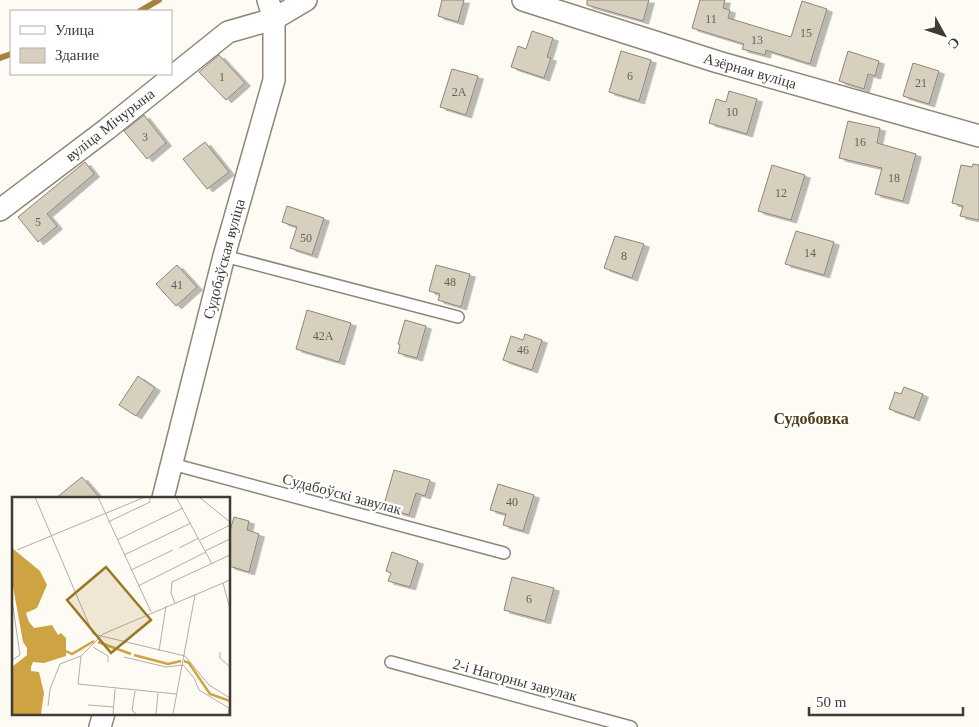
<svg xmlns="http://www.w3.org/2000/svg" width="979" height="727" viewBox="0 0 979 727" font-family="'Times New Roman',serif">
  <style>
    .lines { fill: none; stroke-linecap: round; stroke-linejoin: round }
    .stream { stroke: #a3843e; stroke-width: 6 }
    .building { fill: #d8d0bf; stroke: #8d8576; filter: url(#shadow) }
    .lane-casing { stroke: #8e8677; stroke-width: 14 }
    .street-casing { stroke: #8e8677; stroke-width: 24 }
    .lane { stroke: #fff; stroke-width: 11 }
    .street { stroke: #fff; stroke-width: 21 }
    .labels { text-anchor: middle; stroke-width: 4.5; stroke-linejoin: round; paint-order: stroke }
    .number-label { font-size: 12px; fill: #646057 }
    .street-label { font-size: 15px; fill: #3e3a34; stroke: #fff }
    .neighbourhood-label { font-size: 16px; font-weight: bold; fill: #4d3c14; stroke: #fff }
    .inset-river { fill: none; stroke: #cea442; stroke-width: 2.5 }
    .inset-road { fill: none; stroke: #b1aea7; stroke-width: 1 }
    .view { fill: #9a7722; fill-opacity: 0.15; stroke: #9a7722; stroke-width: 2.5 }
    .inset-edge { fill: none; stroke: #3e3a34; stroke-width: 2.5 }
  </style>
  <defs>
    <filter id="shadow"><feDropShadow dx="5.5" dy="3" stdDeviation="0" flood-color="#0004"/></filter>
  </defs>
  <rect width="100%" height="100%" fill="#fefbf4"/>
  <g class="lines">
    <g class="stream">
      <path d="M 140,11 L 159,0"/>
      <path d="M 0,58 L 11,54"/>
    </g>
  </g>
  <g class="building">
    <path d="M 442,0 L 464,0 L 458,22 L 438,16 Z"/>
    <path d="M 587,0 L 649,0 L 643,21 L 587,5 Z"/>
    <path d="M 700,0 L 725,0 L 723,8 L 730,10 L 728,18 L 791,37 L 802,1 L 827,9 L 810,64 L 766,50 L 765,55 L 742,49 L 744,44 L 692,28 Z"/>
    <path d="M 532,31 L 553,38 L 547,57 L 551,58 L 544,78 L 511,67 L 518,46 L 526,49 Z"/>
    <path d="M 621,51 L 651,60 L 639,101 L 609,92 Z"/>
    <path d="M 848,51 L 879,61 L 875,76 L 868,74 L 864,89 L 839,81 Z"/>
    <path d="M 219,55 L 245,83 L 226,100 L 199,72 Z"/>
    <path d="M 913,63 L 939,71 L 929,104 L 903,96 Z"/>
    <path d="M 452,69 L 478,76 L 466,115 L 440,107 Z"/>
    <path d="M 729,91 L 757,99 L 747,134 L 709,123 L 716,99 L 726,102 Z"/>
    <path d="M 144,115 L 166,143 L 147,159 L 124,131 Z"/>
    <path d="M 848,121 L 880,128 L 877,143 L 916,154 L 903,201 L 875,194 L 882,168 L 839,158 Z"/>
    <path d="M 205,142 L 229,172 L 207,189 L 183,159 Z"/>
    <path d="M 85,162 L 94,174 L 47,214 L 57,226 L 38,242 L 18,217 Z"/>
    <path d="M 973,164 L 979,165 L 979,220 L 960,216 L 963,206 L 952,203 L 961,165 L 972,167 Z"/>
    <path d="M 772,165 L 805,175 L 791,220 L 758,211 Z"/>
    <path d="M 287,206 L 324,218 L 312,255 L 290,248 L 297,227 L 282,222 Z"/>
    <path d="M 796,231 L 834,242 L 824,275 L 785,264 Z"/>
    <path d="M 615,236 L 644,244 L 632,278 L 604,268 Z"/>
    <path d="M 177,265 L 197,287 L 176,306 L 156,284 Z"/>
    <path d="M 436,265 L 470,274 L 461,307 L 438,300 L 440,294 L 429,291 Z"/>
    <path d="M 307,310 L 351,323 L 339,362 L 296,349 Z"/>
    <path d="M 405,320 L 426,326 L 417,358 L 398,353 L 400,345 L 398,344 Z"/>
    <path d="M 525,334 L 542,340 L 532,370 L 503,360 L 511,336 L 523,340 Z"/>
    <path d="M 138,376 L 155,388 L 136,416 L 119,405 Z"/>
    <path d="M 904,387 L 923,394 L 914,418 L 889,409 L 895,392 L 901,394 Z"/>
    <path d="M 394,470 L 430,480 L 425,496 L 416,493 L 409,515 L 383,508 Z"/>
    <path d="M 82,477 L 100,498 L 56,498 Z"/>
    <path d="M 498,484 L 534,495 L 523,531 L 503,525 L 506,514 L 490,510 Z"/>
    <path d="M 234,517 L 249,521 L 247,530 L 259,534 L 249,572 L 229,566 L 229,534 Z"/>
    <path d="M 392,552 L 418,561 L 410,587 L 388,581 L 391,573 L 386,571 Z"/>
    <path d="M 512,577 L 554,588 L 545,621 L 504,610 Z"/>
  </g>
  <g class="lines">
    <defs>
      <g id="lane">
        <path d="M 224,256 L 458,317"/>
        <path d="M 172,464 L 504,553"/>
        <path d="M 391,662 L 631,727"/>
      </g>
      <g id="street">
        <path d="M 523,0 L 718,62 L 979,136"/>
        <path d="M 0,210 L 107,129 L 228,32 L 274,19 L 306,0"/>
        <path d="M 163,498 L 224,256 L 274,80 L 274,19 L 268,0"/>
        <path d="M 100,727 L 104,713"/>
      </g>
    </defs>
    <use href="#lane" class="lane-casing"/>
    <use href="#street" class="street-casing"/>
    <use href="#lane" class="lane"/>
    <use href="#street" class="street"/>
  </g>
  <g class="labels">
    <g class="number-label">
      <text x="711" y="23">11</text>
      <text x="806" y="37">15</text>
      <text x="757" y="44">13</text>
      <text x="630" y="80">6</text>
      <text x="222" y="81">1</text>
      <text x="921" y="87">21</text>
      <text x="459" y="96">2А</text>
      <text x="732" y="116">10</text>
      <text x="145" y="141">3</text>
      <text x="860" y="146">16</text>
      <text x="894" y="182">18</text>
      <text x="781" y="197">12</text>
      <text x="38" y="226">5</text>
      <text x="306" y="242">50</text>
      <text x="810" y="257">14</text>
      <text x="624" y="260">8</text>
      <text x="450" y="286">48</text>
      <text x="177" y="289">41</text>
      <text x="323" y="340">42А</text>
      <text x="523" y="354">46</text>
      <text x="512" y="506">40</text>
      <text x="529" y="603">6</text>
    </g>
    <g class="street-label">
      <text transform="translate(750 71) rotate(16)" y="5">Азёрная вуліца</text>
      <text transform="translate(110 125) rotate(-38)" y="5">вуліца Мічурына</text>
      <text transform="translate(224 259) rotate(-75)" y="5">Судобаўская вуліца</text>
      <text transform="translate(342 494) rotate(15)" y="5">Судабоўскі завулак</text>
      <text transform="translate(515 680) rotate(15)" y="5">2-і Нагорны завулак</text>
    </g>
    <g class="neighbourhood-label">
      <text x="811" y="424">Судобовка</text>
    </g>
  </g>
  <g transform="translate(12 497)">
    <rect width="218" height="218" fill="#fefbf4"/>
    <path d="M 0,51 L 28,74 L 35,88 L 25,111 L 14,116 L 17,125 L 22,131 L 40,128 L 46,138 L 49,136 L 54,141 L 54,159 L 32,166 L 21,165 L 19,170 L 19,174 L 27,175 L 32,196 L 29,217 L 0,217 L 0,170 L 15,158 L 15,151 L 11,145 L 0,84 Z" fill="#cea442"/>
    <path class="inset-river" d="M 86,145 L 119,157M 54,154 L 60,157 L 82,144M 122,158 L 156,167 L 169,164M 172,164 L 177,166 L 198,197 L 218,204"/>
    <path class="inset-road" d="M 23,0 L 81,137 L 173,159 L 197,188 L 218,201M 86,0 L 139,115M 164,0 L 200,67M 187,0 L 218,25M 96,25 L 138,5 L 138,0M 105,43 L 171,11M 188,43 L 218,28M 167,51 L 187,41M 5,53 L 133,0M 193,54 L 218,42M 112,58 L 179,26M 119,73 L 161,53M 211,86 L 218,112M 126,89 L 194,55M 0,103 L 8,158 L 0,163M 163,106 L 159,96 L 160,85 L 218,58M 81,150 L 96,159 L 96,165M 147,154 L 154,109M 208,155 L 208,161 L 218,170M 69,159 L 66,187 L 164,197M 112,160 L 154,170 L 171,168 L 182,181 L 187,193 L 217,211 L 216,217M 123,194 L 120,213 L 124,217M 76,208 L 102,210M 36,209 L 38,192 L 48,167 L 69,159 L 91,137 L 218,83M 101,217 L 103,192M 144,217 L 146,196M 161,217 L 183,98"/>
    <path class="view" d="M 94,70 L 139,123 L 99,156 L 55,103 Z"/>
    <rect width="218" height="218" class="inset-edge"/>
  </g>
  <rect x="10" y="10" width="162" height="65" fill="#ffffff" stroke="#b2b0ae"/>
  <rect x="20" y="26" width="25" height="8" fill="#ffffff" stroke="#b2b0ae"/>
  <text x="55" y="35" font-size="15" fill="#3e3a34">Улица</text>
  <rect x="20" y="48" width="25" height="15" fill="#d8d0bf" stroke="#b2b0ae"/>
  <text x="55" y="60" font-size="15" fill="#3e3a34">Здание</text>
  <g transform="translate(944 35) rotate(130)" stroke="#ffffff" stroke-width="4" paint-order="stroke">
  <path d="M0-4L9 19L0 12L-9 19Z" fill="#3e3a34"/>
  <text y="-8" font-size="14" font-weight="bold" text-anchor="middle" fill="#3e3a34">С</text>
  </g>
  <path d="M809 707v8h154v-8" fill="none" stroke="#3e3a34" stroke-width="2.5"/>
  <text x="816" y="707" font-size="15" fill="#3e3a34" stroke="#ffffff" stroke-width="4" paint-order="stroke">50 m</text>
</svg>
